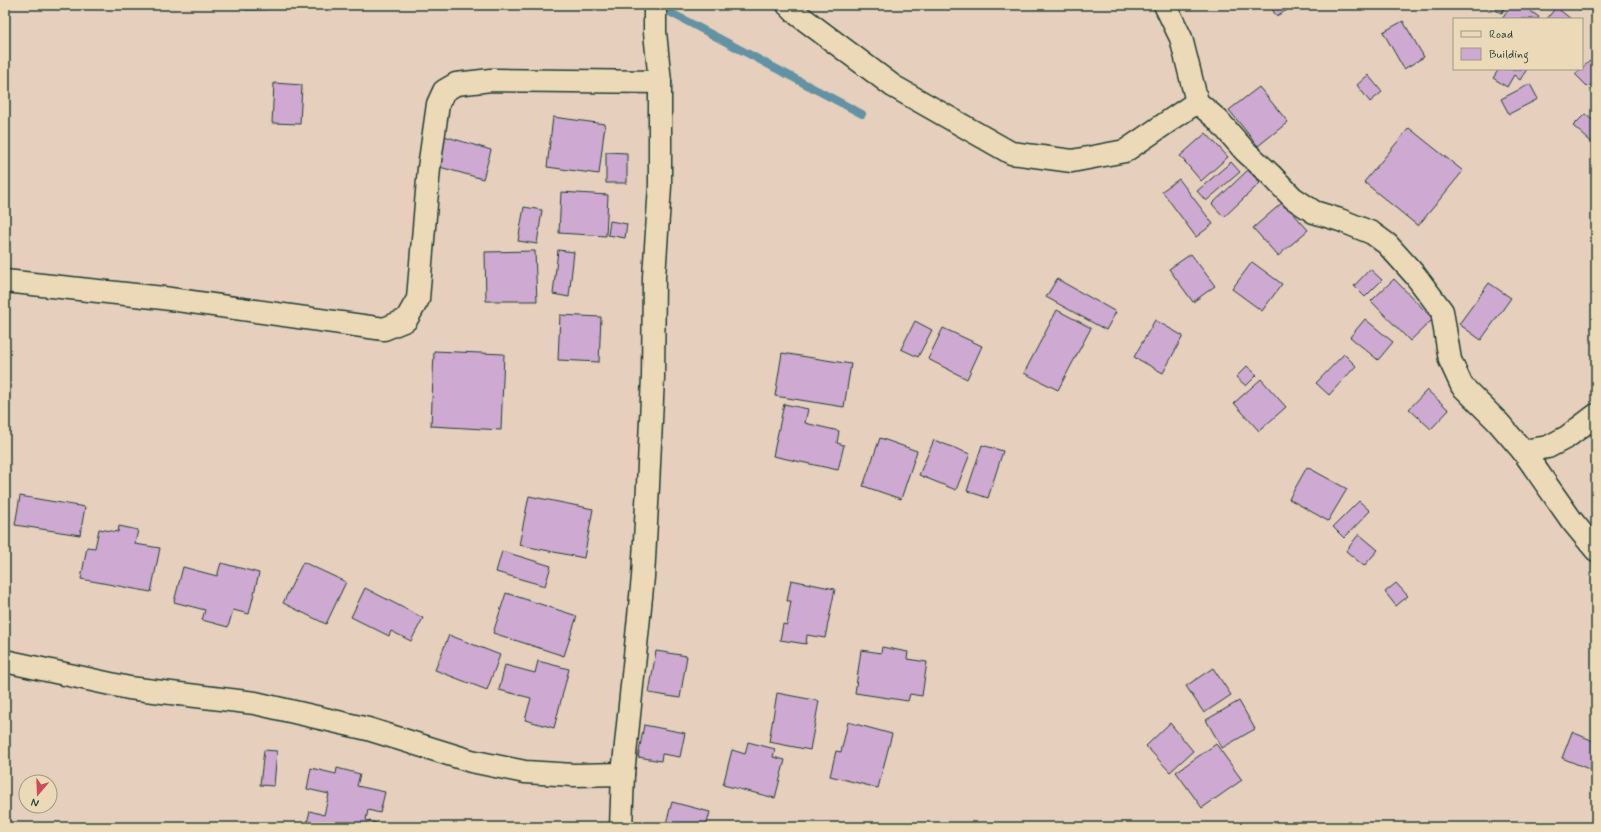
<svg xmlns="http://www.w3.org/2000/svg" width="1601" height="832" viewBox="0 0 1601 832" font-family="Mynerve,sans-serif">
  <style>
    .lines { fill: none; stroke-linecap: round; stroke-linejoin: round }
    .stream { stroke: #6093a3; stroke-width: 8 }
    .building { fill: #cea9d1; stroke: #1f3d34 }
    .street-casing { stroke: #1f3d34; stroke-width: 25 }
    .street { stroke: #ecd9b7; stroke-width: 22 }
  </style>
  <rect width="100%" height="100%" fill="#e6cfbc"/>
  <filter id="ink" filterUnits="userSpaceOnUse"><feTurbulence type="fractalNoise" baseFrequency=".025" numOctaves="2"/><feDisplacementMap in="SourceGraphic" scale="8" xChannelSelector="R" yChannelSelector="G"/><feConvolveMatrix kernelMatrix="1 2 1 2 8 2 1 2 1" color-interpolation-filters="sRGB"/></filter>
  <g filter="url(#ink)">
    <g class="lines">
      <g class="stream">
        <path d="M 240,5 L 247,7 L 295,5"/>
        <path d="M 658,6 L 862,114"/>
      </g>
    </g>
    <g class="building">
      <path d="M 1270,5 L 1294,5 L 1295,6 L 1276,16 Z"/>
      <path d="M 1488,5 L 1505,5 L 1502,13 L 1487,7 Z"/>
      <path d="M 1512,5 L 1522,5 L 1539,17 L 1538,19 L 1502,19 Z"/>
      <path d="M 1556,7 L 1571,19 L 1547,19 Z"/>
      <path d="M 1403,21 L 1424,57 L 1404,69 L 1383,32 Z"/>
      <path d="M 1590,61 L 1596,68 L 1596,80 L 1588,87 L 1575,74 Z"/>
      <path d="M 1499,69 L 1527,69 L 1520,80 L 1514,75 L 1507,87 L 1493,78 Z"/>
      <path d="M 1368,75 L 1382,92 L 1370,102 L 1357,85 Z"/>
      <path d="M 274,83 L 302,85 L 300,124 L 272,123 Z"/>
      <path d="M 1530,84 L 1538,99 L 1509,114 L 1501,99 Z"/>
      <path d="M 1259,87 L 1288,122 L 1258,146 L 1229,110 Z"/>
      <path d="M 1585,114 L 1596,123 L 1596,146 L 1573,126 Z"/>
      <path d="M 553,117 L 605,124 L 599,174 L 547,167 Z"/>
      <path d="M 1409,128 L 1463,171 L 1418,226 L 1364,182 Z"/>
      <path d="M 1206,133 L 1228,157 L 1201,181 L 1180,156 Z"/>
      <path d="M 444,136 L 491,150 L 483,179 L 436,166 Z"/>
      <path d="M 606,152 L 627,153 L 627,183 L 606,183 Z"/>
      <path d="M 1231,162 L 1240,172 L 1206,201 L 1197,191 Z"/>
      <path d="M 1248,170 L 1260,183 L 1224,217 L 1212,204 Z"/>
      <path d="M 1179,179 L 1213,224 L 1196,237 L 1162,191 Z"/>
      <path d="M 561,192 L 608,195 L 606,236 L 559,233 Z"/>
      <path d="M 1283,202 L 1308,230 L 1278,256 L 1253,228 Z"/>
      <path d="M 524,207 L 542,210 L 537,244 L 518,241 Z"/>
      <path d="M 610,221 L 627,224 L 625,238 L 608,235 Z"/>
      <path d="M 558,250 L 574,252 L 569,297 L 553,294 Z"/>
      <path d="M 535,251 L 537,301 L 486,301 L 485,252 Z"/>
      <path d="M 1191,254 L 1215,286 L 1193,302 L 1169,269 Z"/>
      <path d="M 1252,262 L 1282,284 L 1262,311 L 1232,289 Z"/>
      <path d="M 1370,269 L 1382,280 L 1365,297 L 1354,286 Z"/>
      <path d="M 1057,279 L 1116,312 L 1106,330 L 1046,297 Z"/>
      <path d="M 1394,279 L 1433,319 L 1410,341 L 1371,301 Z"/>
      <path d="M 1489,283 L 1511,298 L 1481,340 L 1459,324 Z"/>
      <path d="M 1057,310 L 1091,328 L 1058,390 L 1024,373 Z"/>
      <path d="M 560,315 L 601,317 L 599,362 L 558,360 Z"/>
      <path d="M 1365,319 L 1393,342 L 1378,360 L 1350,337 Z"/>
      <path d="M 1155,320 L 1183,336 L 1163,373 L 1134,357 Z"/>
      <path d="M 915,321 L 932,330 L 918,357 L 901,349 Z"/>
      <path d="M 943,328 L 982,346 L 967,379 L 928,359 Z"/>
      <path d="M 434,351 L 504,354 L 501,430 L 431,426 Z"/>
      <path d="M 782,353 L 851,364 L 844,407 L 775,396 Z"/>
      <path d="M 1344,354 L 1356,366 L 1329,395 L 1316,383 Z"/>
      <path d="M 1247,366 L 1257,375 L 1246,386 L 1236,377 Z"/>
      <path d="M 1261,379 L 1286,407 L 1259,431 L 1234,403 Z"/>
      <path d="M 1427,390 L 1449,410 L 1431,429 L 1409,409 Z"/>
      <path d="M 784,404 L 808,409 L 805,423 L 839,431 L 837,443 L 844,445 L 838,470 L 773,456 Z"/>
      <path d="M 880,438 L 917,451 L 901,499 L 863,486 Z"/>
      <path d="M 934,440 L 970,454 L 956,490 L 919,475 Z"/>
      <path d="M 982,445 L 1003,451 L 988,498 L 967,491 Z"/>
      <path d="M 1307,467 L 1347,489 L 1328,521 L 1289,499 Z"/>
      <path d="M 20,496 L 85,507 L 80,535 L 15,525 Z"/>
      <path d="M 529,496 L 593,509 L 584,558 L 519,545 Z"/>
      <path d="M 1359,501 L 1370,511 L 1344,538 L 1333,527 Z"/>
      <path d="M 119,526 L 138,530 L 135,544 L 160,548 L 151,592 L 81,579 L 87,547 L 95,548 L 99,529 L 118,532 Z"/>
      <path d="M 1359,534 L 1378,550 L 1364,566 L 1346,551 Z"/>
      <path d="M 502,551 L 551,566 L 545,586 L 496,572 Z"/>
      <path d="M 303,562 L 346,582 L 326,624 L 283,603 Z"/>
      <path d="M 221,563 L 259,573 L 249,614 L 233,610 L 228,627 L 202,620 L 205,610 L 174,602 L 183,567 L 217,576 Z"/>
      <path d="M 791,580 L 835,589 L 825,638 L 807,635 L 806,644 L 780,640 L 783,624 L 787,625 L 791,601 L 787,601 Z"/>
      <path d="M 1396,583 L 1408,596 L 1396,606 L 1385,592 Z"/>
      <path d="M 365,588 L 423,618 L 411,641 L 391,631 L 389,636 L 351,617 Z"/>
      <path d="M 506,593 L 577,616 L 564,656 L 493,633 Z"/>
      <path d="M 449,635 L 500,655 L 487,690 L 435,670 Z"/>
      <path d="M 882,647 L 908,652 L 907,659 L 927,662 L 922,696 L 910,694 L 908,701 L 855,693 L 861,650 L 881,653 Z"/>
      <path d="M 656,651 L 687,656 L 680,698 L 649,693 Z"/>
      <path d="M 538,661 L 569,669 L 554,728 L 525,720 L 531,698 L 499,690 L 505,665 L 535,673 Z"/>
      <path d="M 1213,668 L 1231,695 L 1204,713 L 1186,686 Z"/>
      <path d="M 777,693 L 819,701 L 810,750 L 769,742 Z"/>
      <path d="M 1239,701 L 1255,729 L 1222,748 L 1206,720 Z"/>
      <path d="M 848,722 L 892,734 L 878,788 L 830,776 L 836,751 L 841,752 Z"/>
      <path d="M 1170,723 L 1193,751 L 1170,772 L 1146,746 Z"/>
      <path d="M 644,725 L 685,733 L 680,757 L 662,754 L 661,761 L 638,757 Z"/>
      <path d="M 1572,732 L 1596,742 L 1596,772 L 1562,758 Z"/>
      <path d="M 748,742 L 775,749 L 773,757 L 785,760 L 775,798 L 723,785 L 732,750 L 745,754 Z"/>
      <path d="M 1216,744 L 1242,780 L 1202,808 L 1176,772 Z"/>
      <path d="M 264,750 L 277,751 L 274,786 L 260,785 Z"/>
      <path d="M 311,768 L 336,774 L 337,768 L 360,774 L 357,786 L 385,792 L 380,813 L 368,810 L 366,820 L 388,827 L 306,827 L 310,811 L 324,815 L 329,794 L 307,789 Z"/>
      <path d="M 672,802 L 710,812 L 706,827 L 665,827 Z"/>
    </g>
    <g class="lines">
      <defs>
        <g id="street">
          <path d="M 788,5 L 797,14 L 893,86 L 1011,153 L 1072,161 L 1125,151 L 1197,102"/>
          <path d="M 1165,5 L 1181,38 L 1197,102 L 1218,120 L 1245,151 L 1271,175 L 1293,198 L 1314,212 L 1340,220 L 1372,233 L 1387,244 L 1415,275 L 1442,311 L 1450,360 L 1462,386 L 1498,422 L 1523,451 L 1572,521 L 1596,550"/>
          <path d="M 5,281 L 163,298 L 384,329 L 406,320 L 418,299 L 429,168 L 438,104 L 444,91 L 456,84 L 491,80 L 660,82"/>
          <path d="M 1523,451 L 1548,447 L 1567,437 L 1596,415"/>
          <path d="M 5,661 L 129,688 L 255,703 L 368,729 L 471,761 L 525,772 L 574,775 L 623,774"/>
          <path d="M 621,827 L 623,774 L 643,577 L 648,486 L 653,377 L 654,277 L 660,186 L 660,82 L 655,32 L 655,5"/>
        </g>
      </defs>
      <use href="#street" class="street-casing"/>
      <use href="#street" class="street"/>
    </g>
  </g>
  <rect width="1601" height="832" fill="none" stroke="#ecd9b7" stroke-width="20"/>
  <rect x="10" y="10" width="1581" height="812" fill="none" stroke="#1f3d34" stroke-width="1.5" filter="url(#ink)"/>
  <rect x="1453" y="18" width="130" height="52" fill="#ecd9b7" stroke="#9a9b83"/>
  <rect x="1461" y="31" width="20" height="6" fill="#ecd9b7" stroke="#9a9b83"/>
  <text x="1489" y="38" font-size="12" fill="#1f3d34">Road</text>
  <rect x="1461" y="48" width="20" height="12" fill="#cea9d1" stroke="#9a9b83"/>
  <text x="1489" y="58" font-size="12" fill="#1f3d34">Building</text>
  <g transform="translate(38 794) rotate(199)"><circle r="19" fill="#ecd9b7" stroke="#9a9b83"/>
  <path d="M0-3L7 15L0 10L-7 15Z" fill="#d1495b"/>
  <text y="-6" font-size="11" font-weight="bold" text-anchor="middle" fill="#1f3d34">N</text>
  </g>
</svg>
